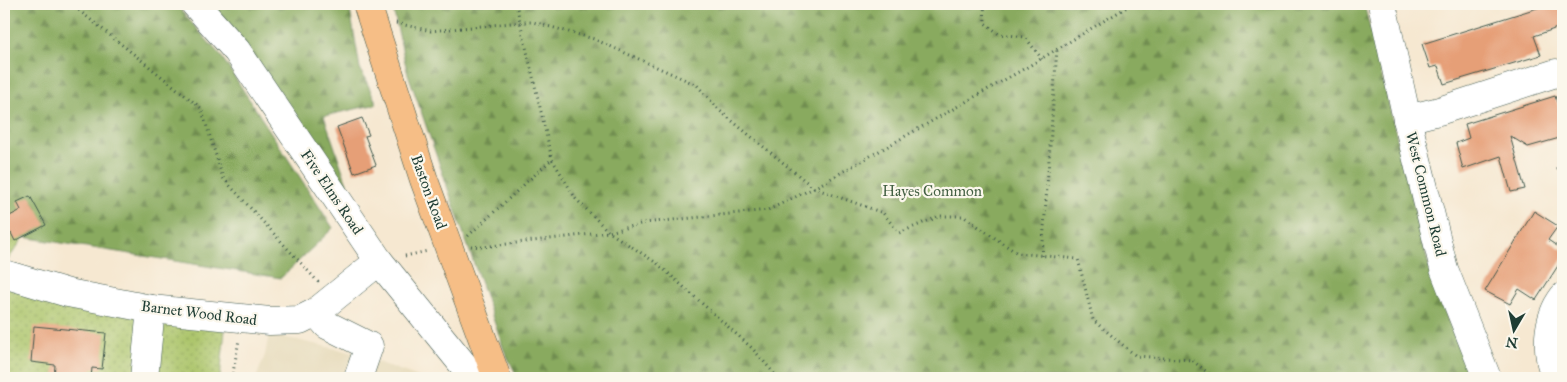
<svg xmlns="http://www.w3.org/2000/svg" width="1567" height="382" viewBox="0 0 1567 382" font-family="'IM FELL Great Primer',serif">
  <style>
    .built { fill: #e6daba }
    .forest { fill: url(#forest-firs); stroke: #54744a }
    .park { fill: url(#park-dots); stroke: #668150 }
    .building { fill: #e69f77 }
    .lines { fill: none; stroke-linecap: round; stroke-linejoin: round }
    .minor-casing { stroke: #3f574c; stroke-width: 29 }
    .major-casing { stroke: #3f574c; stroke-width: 29 }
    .path { stroke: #3f574c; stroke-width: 3; stroke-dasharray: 1 4; stroke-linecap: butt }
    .minor { stroke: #fff; stroke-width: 28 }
    .major { stroke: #f6be86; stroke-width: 28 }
    .labels { text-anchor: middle; stroke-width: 4.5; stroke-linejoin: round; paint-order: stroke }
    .park-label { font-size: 15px; fill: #425f42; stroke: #fbf7ec }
    .street-label { font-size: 15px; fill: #1f3d34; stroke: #fbf7ec }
  </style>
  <defs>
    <pattern id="forest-firs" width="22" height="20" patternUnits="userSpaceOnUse" patternTransform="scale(1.25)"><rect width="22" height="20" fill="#89aa5f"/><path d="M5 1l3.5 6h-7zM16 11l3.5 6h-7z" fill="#6f8c4f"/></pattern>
    <pattern id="park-dots" width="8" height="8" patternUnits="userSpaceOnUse" patternTransform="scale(1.25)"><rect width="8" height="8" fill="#acc56b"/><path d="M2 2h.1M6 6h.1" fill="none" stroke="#8ba159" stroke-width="1.8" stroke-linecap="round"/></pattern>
  </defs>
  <rect width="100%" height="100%" fill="#fbf7ec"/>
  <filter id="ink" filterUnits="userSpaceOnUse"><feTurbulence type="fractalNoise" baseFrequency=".02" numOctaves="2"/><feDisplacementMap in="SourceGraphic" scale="10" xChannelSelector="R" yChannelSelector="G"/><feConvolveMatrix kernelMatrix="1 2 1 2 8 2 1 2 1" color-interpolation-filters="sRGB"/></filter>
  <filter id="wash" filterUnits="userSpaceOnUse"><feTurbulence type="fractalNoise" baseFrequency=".0096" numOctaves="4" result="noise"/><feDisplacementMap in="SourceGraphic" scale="20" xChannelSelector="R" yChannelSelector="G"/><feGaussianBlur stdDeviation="1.12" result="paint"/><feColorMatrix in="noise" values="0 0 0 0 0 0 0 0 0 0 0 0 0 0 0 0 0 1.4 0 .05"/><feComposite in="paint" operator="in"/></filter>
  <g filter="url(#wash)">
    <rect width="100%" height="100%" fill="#f6e8d1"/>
    <path class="built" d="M 269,334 L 350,352 L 421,378 L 256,378 L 265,355 Z"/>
    <g class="forest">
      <path d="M 4,4 L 175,4 L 221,56 L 333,228 L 281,278 L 24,237 L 4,203 Z"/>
      <path d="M 212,4 L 349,4 L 360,68 L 377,104 L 324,116 L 354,204 Z"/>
      <path d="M 392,4 L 1364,4 L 1432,279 L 1471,378 L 518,378 L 504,350 L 407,71 Z"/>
    </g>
    <g class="park">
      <path d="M 4,204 L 24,237 L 5,264 L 4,264 Z"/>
      <path d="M 4,286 L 226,320 L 220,378 L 4,378 Z"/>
    </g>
    <g id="blocks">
      <g class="building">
        <path d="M 1550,4 L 1563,4 L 1563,26 L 1534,36 L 1541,55 L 1444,84 L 1438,66 L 1430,68 L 1422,44 Z"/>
        <path d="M 1555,96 L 1560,111 L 1563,110 L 1563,137 L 1528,147 L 1510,136 L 1525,189 L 1511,192 L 1501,156 L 1463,169 L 1456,143 L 1469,138 L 1465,124 Z"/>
        <path d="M 362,118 L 369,135 L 365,136 L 376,165 L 354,173 L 337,127 Z"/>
        <path d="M 30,196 L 46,225 L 15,241 L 11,233 L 4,236 L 4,219 L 21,210 L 17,202 Z"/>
        <path d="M 1534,211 L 1558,226 L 1548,240 L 1563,250 L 1563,258 L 1536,300 L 1519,289 L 1510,304 L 1485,291 Z"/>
        <path d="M 34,326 L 106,333 L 102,369 L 92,368 L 91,378 L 54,378 L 55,365 L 31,362 Z"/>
      </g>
    </g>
  </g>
  <g filter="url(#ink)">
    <use href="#blocks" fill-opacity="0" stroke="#3f574c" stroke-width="1"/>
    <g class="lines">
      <defs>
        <g id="minor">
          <path d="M 195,4 L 237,51 L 379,261 L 474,378"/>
          <path d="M 1382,4 L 1407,119 L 1444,269 L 1487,378"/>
          <path d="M 1407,119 L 1439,111 L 1556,73"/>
          <path d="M 4,274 L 68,293 L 151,309 L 270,321 L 300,320 L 316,312 L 379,261"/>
          <path d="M 316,312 L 327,325 L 369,346 L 358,378"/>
          <path d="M 144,378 L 151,309"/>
          <path d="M 1556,378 C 1545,354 1546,319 1563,297"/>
        </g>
        <path id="major" d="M 367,4 L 424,180 L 497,378"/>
      </defs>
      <use href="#minor" class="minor-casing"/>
      <use href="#major" class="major-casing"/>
      <g class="path">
        <path d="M 71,4 L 201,108 L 223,178 L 319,283"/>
        <path d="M 516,4 L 552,159 L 576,199 L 609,232 L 658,264 L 753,349 L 778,378"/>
        <path d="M 984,4 L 985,23 L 999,34 L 1025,37 L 1042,59"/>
        <path d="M 396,23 L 431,31 L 522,22 L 533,22 L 594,39 L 697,85 L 720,111 L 814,188 L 1029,66 L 1132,4"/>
        <path d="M 1556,169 L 1563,165"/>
        <path d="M 468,236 L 552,159"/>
        <path d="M 471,246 L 482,247 L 609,232 L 644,223 L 768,210 L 814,188 L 883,213 L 899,233 L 940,216 L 963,216 L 1017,253 L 1078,259 L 1093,320 L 1136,356 L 1192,360 L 1214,378"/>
        <path d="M 405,256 L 428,251"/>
        <path d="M 1042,256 L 1057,49"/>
        <path d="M 232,378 L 239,340"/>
      </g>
      <use href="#minor" class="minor"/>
      <use href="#major" class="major"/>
    </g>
  </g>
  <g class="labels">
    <g class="park-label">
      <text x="932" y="196">Hayes Common</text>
    </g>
    <g class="street-label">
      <text transform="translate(332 192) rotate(56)" y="5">Five Elms Road</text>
      <text transform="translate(429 192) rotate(70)" y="5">Baston Road</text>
      <text transform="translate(1426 194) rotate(76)" y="5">West Common Road</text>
      <text transform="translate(199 313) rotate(7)" y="5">Barnet Wood Road</text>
    </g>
  </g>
  <rect width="1567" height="382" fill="none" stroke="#fbf7ec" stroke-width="20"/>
  <g transform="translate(1514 330) rotate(189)" stroke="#fbf7ec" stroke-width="4" paint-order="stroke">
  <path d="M0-4L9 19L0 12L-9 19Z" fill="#1f3d34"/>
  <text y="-8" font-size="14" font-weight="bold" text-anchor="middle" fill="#1f3d34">N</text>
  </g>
</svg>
